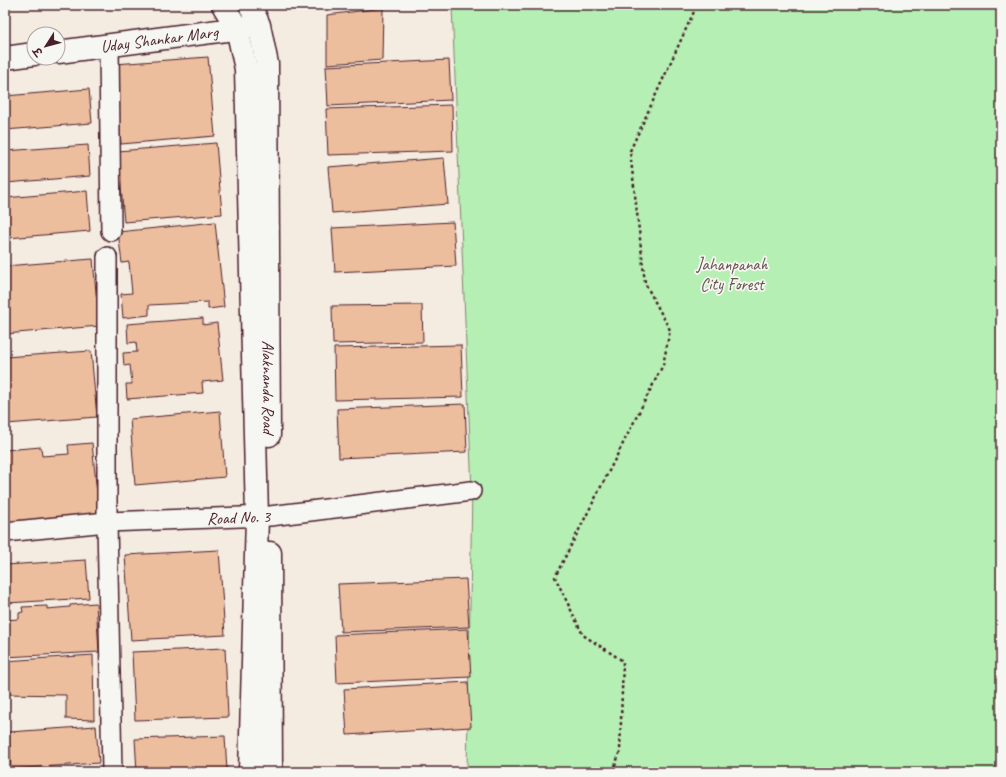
<svg xmlns="http://www.w3.org/2000/svg" width="1006" height="777" viewBox="0 0 1006 777" font-family="Caveat,'Playpen Sans Deva',sans-serif">
  <style>
    .green { fill: #b5efb3; stroke: #80876f }
    .building { fill: #edbe9d; stroke: #4a1f2b }
    .lines { fill: none; stroke-linecap: round; stroke-linejoin: round }
    .street-casing { stroke: #4a1f2b; stroke-width: 22 }
    .secondary-casing { stroke: #4a1f2b; stroke-width: 25 }
    .path { stroke: #4a1f2b; stroke-width: 2.5; stroke-dasharray: 3 3; stroke-linecap: butt }
    .street { stroke: #f6f6f2; stroke-width: 19 }
    .secondary { stroke: #f6f6f2; stroke-width: 22 }
    .labels { text-anchor: middle; stroke-width: 3.5; stroke-linejoin: round; paint-order: stroke }
    .street-label { font-size: 17px; fill: #4a1f2b; stroke: #f6f6f2 }
    .park-label { font-size: 17px; fill: #65534d; stroke: #f6f6f2 }
  </style>
  <rect width="100%" height="100%" fill="#f4ebe1"/>
  <filter id="ink" filterUnits="userSpaceOnUse"><feTurbulence type="fractalNoise" baseFrequency=".025" numOctaves="2"/><feDisplacementMap in="SourceGraphic" scale="8" xChannelSelector="R" yChannelSelector="G"/><feConvolveMatrix kernelMatrix="1 2 1 2 8 2 1 2 1" color-interpolation-filters="sRGB"/></filter>
  <g filter="url(#ink)">
    <path class="green" d="M 452,5 L 1001,5 L 1001,772 L 467,772 L 472,491 Z"/>
    <g class="building">
      <path d="M 383,8 L 382,60 L 327,64 L 327,15 Z"/>
      <path d="M 208,57 L 215,136 L 121,144 L 115,64 Z"/>
      <path d="M 449,60 L 451,100 L 328,106 L 326,66 Z"/>
      <path d="M 89,89 L 92,123 L 5,130 L 5,96 Z"/>
      <path d="M 452,105 L 453,151 L 328,155 L 326,109 Z"/>
      <path d="M 216,143 L 222,214 L 124,222 L 118,151 Z"/>
      <path d="M 88,145 L 90,176 L 6,183 L 5,151 Z"/>
      <path d="M 444,158 L 448,204 L 332,213 L 328,167 Z"/>
      <path d="M 87,191 L 90,231 L 8,238 L 5,198 Z"/>
      <path d="M 215,222 L 224,307 L 208,309 L 208,302 L 149,305 L 149,315 L 123,318 L 121,294 L 132,293 L 129,262 L 122,263 L 118,232 Z"/>
      <path d="M 453,222 L 456,266 L 335,272 L 332,228 Z"/>
      <path d="M 93,259 L 99,326 L 5,334 L 5,266 Z"/>
      <path d="M 422,305 L 423,342 L 333,344 L 332,306 Z"/>
      <path d="M 203,318 L 203,325 L 217,323 L 223,380 L 202,382 L 203,393 L 127,399 L 126,384 L 132,384 L 130,365 L 124,366 L 123,353 L 137,352 L 136,342 L 128,343 L 127,324 Z"/>
      <path d="M 461,345 L 463,397 L 335,400 L 334,348 Z"/>
      <path d="M 91,351 L 97,417 L 6,424 L 5,408 L 5,357 Z"/>
      <path d="M 465,404 L 467,452 L 339,458 L 337,409 Z"/>
      <path d="M 220,411 L 225,477 L 135,485 L 130,419 Z"/>
      <path d="M 92,443 L 99,515 L 5,522 L 5,450 L 41,447 L 42,456 L 69,454 L 68,445 Z"/>
      <path d="M 219,550 L 225,635 L 131,640 L 125,555 Z"/>
      <path d="M 86,560 L 89,598 L 7,603 L 5,565 Z"/>
      <path d="M 466,579 L 469,627 L 341,632 L 338,584 Z"/>
      <path d="M 96,603 L 99,652 L 5,657 L 5,620 L 19,619 L 19,613 L 23,612 L 22,607 L 47,606 L 47,609 L 70,607 L 70,605 Z"/>
      <path d="M 468,629 L 471,677 L 337,683 L 335,635 Z"/>
      <path d="M 225,648 L 228,717 L 135,720 L 132,652 Z"/>
      <path d="M 93,655 L 94,720 L 66,719 L 66,695 L 5,694 L 5,661 Z"/>
      <path d="M 468,682 L 471,727 L 347,735 L 344,689 Z"/>
      <path d="M 96,726 L 99,763 L 11,769 L 9,732 Z"/>
      <path d="M 225,736 L 227,772 L 137,772 L 135,739 Z"/>
    </g>
    <g class="lines">
      <defs>
        <g id="street">
          <path d="M 109,45 L 111,231"/>
          <path d="M 107,257 L 107,522 L 112,772"/>
          <path id="s1" d="M 5,532 L 107,522 L 270,516 L 471,491"/>
        </g>
        <g id="secondary">
          <path d="M 223,5 L 237,28 L 246,69 L 257,517 L 250,772"/>
          <path id="s2" d="M 250,5 L 259,25 L 267,64 L 269,435"/>
          <path id="s3" d="M 58,52 L 249,27"/>
          <path d="M 5,58 L 34,54"/>
          <path d="M 270,553 L 271,772"/>
        </g>
      </defs>
      <use href="#street" class="street-casing"/>
      <use href="#secondary" class="secondary-casing"/>
      <path class="path" d="M 613,772 L 620,751 L 623,661 L 583,635 L 555,577 L 663,365 L 670,330 L 645,283 L 630,151 L 697,5"/>
      <use href="#street" class="street"/>
      <use href="#secondary" class="secondary"/>
    </g>
  </g>
  <g class="labels">
    <g class="street-label">
      <text dy="6" stroke="none"><textPath href="#s3" startOffset="102">Uday Shankar Marg</textPath></text>
      <text dy="6" stroke="none"><textPath href="#s2" startOffset="385">Alaknanda Road</textPath></text>
      <text dy="6" stroke="none"><textPath href="#s1" startOffset="234">Road No. 3</textPath></text>
    </g>
    <g class="park-label">
      <text x="732" y="270">Jahanpanah<tspan x="732" dy="20">City Forest</tspan></text>
    </g>
  </g>
  <rect width="1006" height="777" fill="none" stroke="#f6f6f2" stroke-width="20"/>
  <rect x="10" y="10" width="986" height="757" fill="none" stroke="#4a1f2b" stroke-width="1.5" filter="url(#ink)"/>
  <g transform="translate(46 46) rotate(234)"><circle r="19" fill="#f6f6f2" stroke="#b1a0a2"/>
  <path d="M0-3L7 15L0 10L-7 15Z" fill="#4a1f2b"/>
  <text y="-6" font-size="11" font-weight="bold" text-anchor="middle" fill="#4a1f2b">उ</text>
  </g>
</svg>
